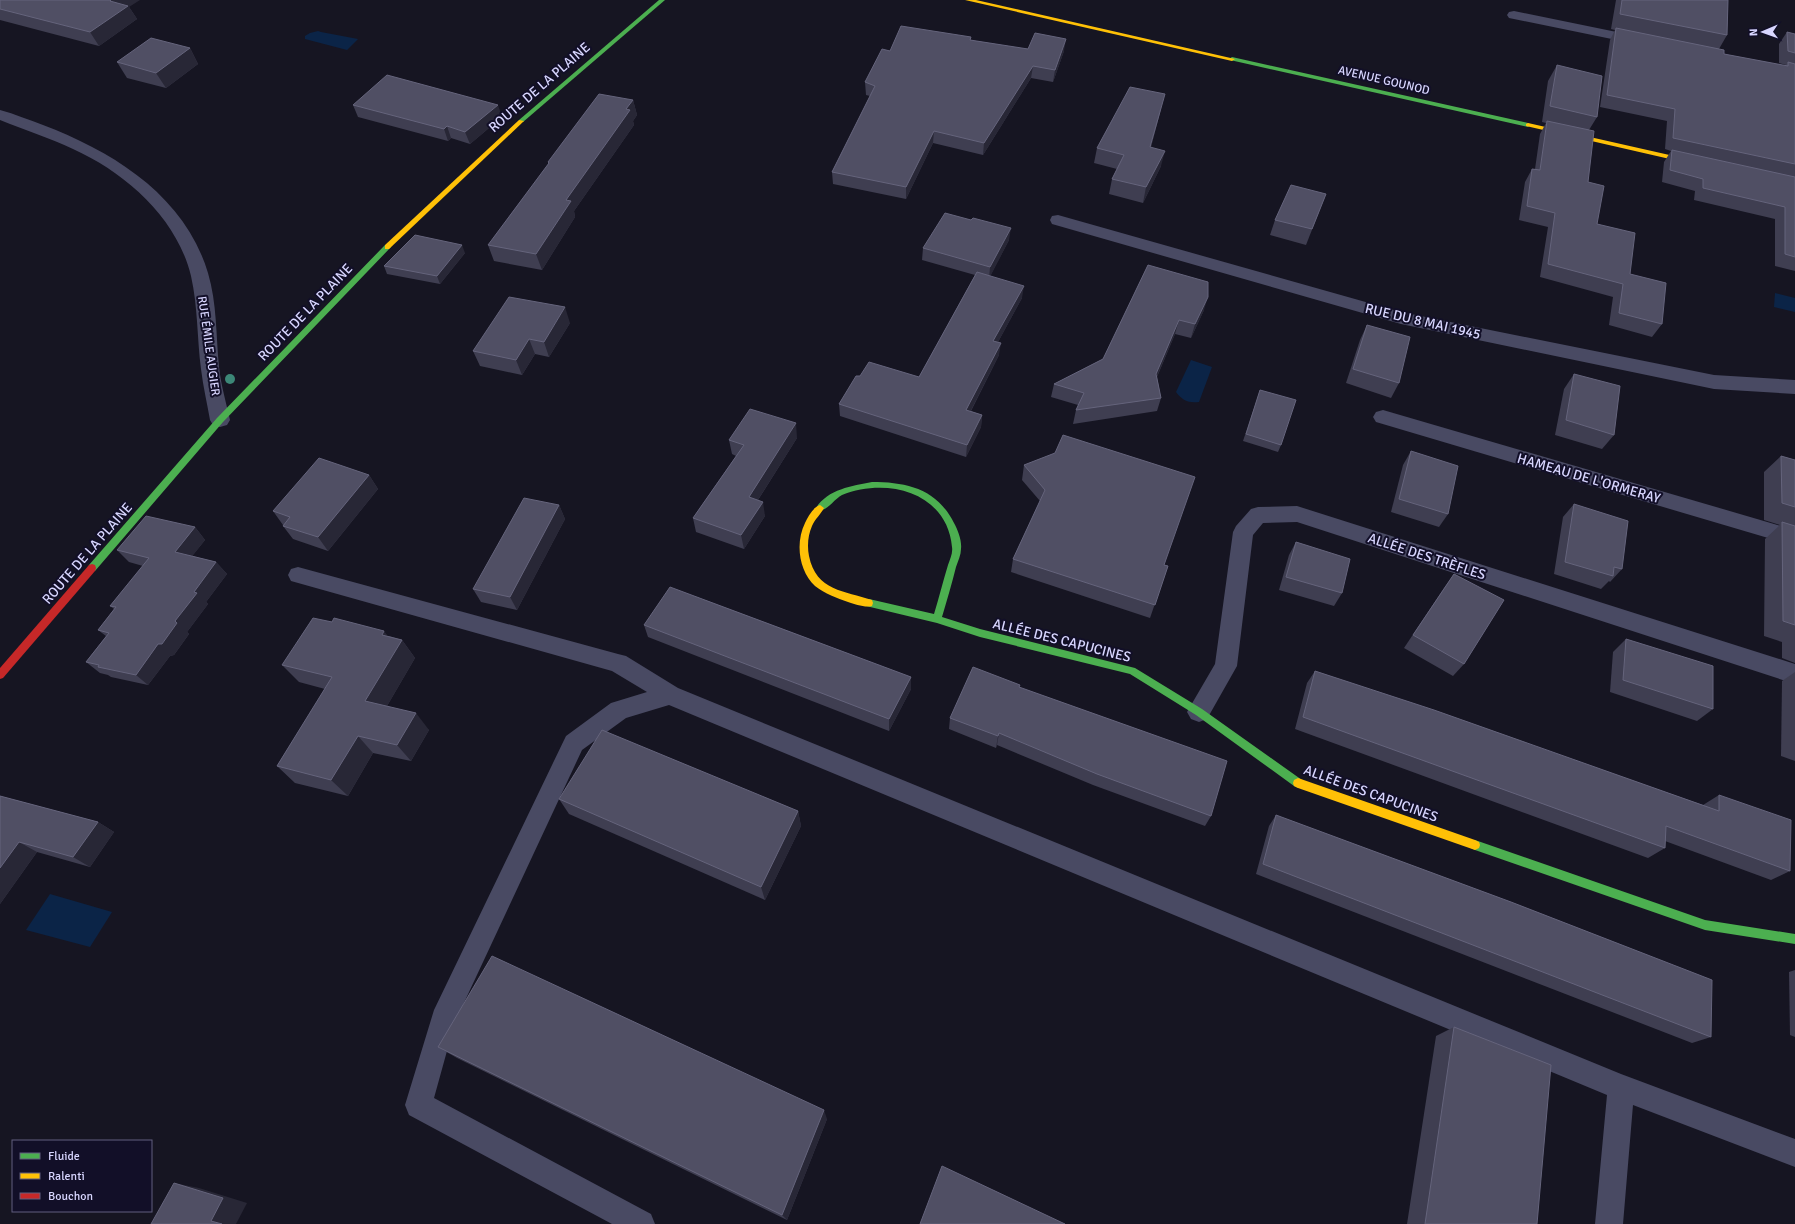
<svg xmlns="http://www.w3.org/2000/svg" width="1795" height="1224" viewBox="0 0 1795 1224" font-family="Signika,sans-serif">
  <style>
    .water { fill: #0b2447 }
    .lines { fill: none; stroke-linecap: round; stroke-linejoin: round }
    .lane { fill: #494a63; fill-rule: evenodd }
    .street { fill: #494a63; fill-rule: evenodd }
    .fast { fill: #4caf50; fill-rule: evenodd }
    .slow { fill: #ffc107; fill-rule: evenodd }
    .jam { fill: #c62828; fill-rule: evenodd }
    .tree { fill: #3c8777 }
    .wall { fill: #3f3e51 }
    .shaded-wall { fill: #282736 }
    .building { fill: #504f64; stroke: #65647c }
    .labels { text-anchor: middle; stroke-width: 4; stroke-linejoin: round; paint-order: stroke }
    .far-street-label { font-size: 12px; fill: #d8d6ff; stroke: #120f28 }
    .street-label { font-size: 14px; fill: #d8d6ff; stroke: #120f28 }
  </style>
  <rect width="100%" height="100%" fill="#161522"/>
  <g class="water">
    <path d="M 318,31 L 321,32 L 358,39 L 347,50 L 305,39 L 305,36 L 310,33 Z"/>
    <path d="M 1775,293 L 1795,298 L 1795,312 L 1774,307 Z"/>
    <path d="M 1191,360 L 1212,367 L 1199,402 C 1188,403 1183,401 1176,392 Z"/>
    <path d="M 50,894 L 112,912 L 90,947 L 26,930 Z"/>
  </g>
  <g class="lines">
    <path class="lane" d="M 298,567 L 618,654 L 626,656 L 678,688 L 1621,1074 L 1795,1139 L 1795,1167 L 1633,1105 L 1623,1224 L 1595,1224 L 1607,1095 L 669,705 L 626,718 L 582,750 L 455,1022 L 434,1098 L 651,1214 L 655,1224 L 612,1224 L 409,1115 L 405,1105 L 434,1010 L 566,736 L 611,703 L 647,692 L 612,671 L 291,581 L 288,575 L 291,569 Z"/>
    <g class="street">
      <path d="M 1514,11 L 1641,37 L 1646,38 L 1648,41 L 1646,44 L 1641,45 L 1509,18 L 1507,15 L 1509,12 Z"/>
      <path d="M 0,110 C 15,114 29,120 43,125 C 114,152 185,196 208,273 C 217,303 216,336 219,367 C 221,385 226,402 230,420 L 227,425 L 220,427 L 213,425 L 210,420 C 207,403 203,386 201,369 C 197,338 198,307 191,276 C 177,218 126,173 73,149 C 50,138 25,130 0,120 Z"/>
      <path d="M 1058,215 L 1401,312 L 1714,375 L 1795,380 L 1795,394 L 1714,389 L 1401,324 L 1052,224 L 1050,220 L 1052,216 Z"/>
      <path d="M 1383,410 L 1795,530 L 1795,546 L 1376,422 L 1373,417 L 1376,412 Z"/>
      <path d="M 1297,506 L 1795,664 L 1795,684 L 1297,522 L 1263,523 L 1253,535 L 1237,666 L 1207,719 L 1199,722 L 1191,719 L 1187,712 L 1215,664 L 1233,532 L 1236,526 L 1251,509 L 1258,507 Z"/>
    </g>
    <g class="fast">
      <path d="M 659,0 L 665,0 L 523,122 L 519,122 L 519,120 Z"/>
      <path d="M 1232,57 L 1528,123 L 1531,125 L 1528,127 L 1230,60 L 1229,59 Z"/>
      <path d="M 385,245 L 389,245 L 391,247 L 223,422 L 95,571 L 89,571 L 88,568 L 89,565 L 217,418 Z"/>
      <path d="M 872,482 C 907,482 937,489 954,523 C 958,530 962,541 961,549 C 961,555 958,561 956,567 C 952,583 947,600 942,617 L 980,629 L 1135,668 L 1202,709 L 1302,780 L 1303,783 L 1302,786 L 1298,788 L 1294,786 L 1196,715 L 1130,674 L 980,637 L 937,623 L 866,606 L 865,603 L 866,600 L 869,599 L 934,614 C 939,598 943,581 948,565 C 950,559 953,553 952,547 C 947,492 887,477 842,495 C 834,499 826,513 817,510 L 816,508 C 828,489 852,486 872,482 Z"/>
      <path d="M 1475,840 L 1705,920 L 1795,934 L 1795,944 L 1705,930 L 1475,850 L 1471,848 L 1470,845 L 1471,842 Z"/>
    </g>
    <g class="slow">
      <path d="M 965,0 L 976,0 L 1235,59 L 1232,61 Z"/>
      <path d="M 519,120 L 524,121 L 389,249 L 385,249 L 385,245 Z"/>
      <path d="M 1528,123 L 1696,161 L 1699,163 L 1696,165 L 1526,126 L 1526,124 Z"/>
      <path d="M 820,505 L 824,508 C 821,514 815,519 812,526 C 808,535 807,546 809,556 C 816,591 845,591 872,600 L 873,603 L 872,606 C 865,608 855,604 848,602 C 837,598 825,594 815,586 C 799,571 795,543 805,523 C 808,517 813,507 820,505 Z"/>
      <path d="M 1298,778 L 1475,840 L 1479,842 L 1480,845 L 1479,848 L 1475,850 L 1298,788 L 1294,786 L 1293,783 L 1294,780 Z"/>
    </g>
    <path class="jam" d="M 92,564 L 95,565 L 96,568 L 95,571 L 3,678 L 0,679 L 0,668 L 89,565 Z"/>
  </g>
  <circle class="tree" cx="230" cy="379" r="5"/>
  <g class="wall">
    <path d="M 0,0 L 129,7 L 137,19 L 99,46 L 0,20 Z"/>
    <path d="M 1616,0 L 1728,0 L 1727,35 L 1719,49 L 1724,54 L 1786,66 L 1786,65 L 1779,63 L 1779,44 L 1787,32 L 1795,34 L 1795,271 L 1775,266 L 1775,219 L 1694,200 L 1695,191 L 1662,182 L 1664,162 L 1671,151 L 1665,149 L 1667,121 L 1600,107 L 1610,40 L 1615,30 L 1611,29 Z"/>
    <path d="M 971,37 L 970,40 L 1028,49 L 1064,51 L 1053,82 L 1031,78 L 983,155 L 933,143 L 906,199 L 833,184 L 832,172 L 870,96 L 866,95 L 865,82 L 890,51 Z"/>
    <path d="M 190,48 L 198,64 L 166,88 L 127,78 L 117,62 Z"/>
    <path d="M 1557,65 L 1597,117 L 1589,130 L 1588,182 L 1597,224 L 1662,324 L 1652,337 L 1609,325 L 1613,297 L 1540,277 L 1548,227 L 1519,220 L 1525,182 L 1532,169 L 1535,169 L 1540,134 L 1546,123 L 1542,122 L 1548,81 Z"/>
    <path d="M 633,100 L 637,115 L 633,121 L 634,125 L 574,211 L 575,217 L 542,270 L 494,261 L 488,245 L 548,165 L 548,162 Z"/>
    <path d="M 353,105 L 502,117 L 470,144 L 451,138 L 448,141 L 358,117 Z"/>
    <path d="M 1161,109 L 1151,147 L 1161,166 L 1143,203 L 1109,194 L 1112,179 L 1117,169 L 1094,163 L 1097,148 Z"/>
    <path d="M 1326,194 L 1306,245 L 1270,235 L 1275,220 Z"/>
    <path d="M 1009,240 L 990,276 L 1022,298 L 998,342 L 999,355 L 971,411 L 982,415 L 981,427 L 966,457 L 840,416 L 839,404 L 860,376 L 919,377 L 975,275 L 922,260 L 923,248 Z"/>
    <path d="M 465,253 L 440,284 L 387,274 L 384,266 Z"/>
    <path d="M 1148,265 L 1204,310 L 1191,338 L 1175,334 L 1157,377 L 1161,398 L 1157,411 L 1073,424 L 1076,410 L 1078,405 L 1051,397 L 1054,384 L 1103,359 Z"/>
    <path d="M 570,323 L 549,357 L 535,354 L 522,375 L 480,366 L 473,351 Z"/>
    <path d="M 1367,325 L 1399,383 L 1391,398 L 1346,383 L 1360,340 Z"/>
    <path d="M 1574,374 L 1614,435 L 1602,449 L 1555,435 L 1564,389 Z"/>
    <path d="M 1260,390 L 1281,445 L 1278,452 L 1243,441 Z"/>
    <path d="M 797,438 L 758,500 L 765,516 L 744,549 L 696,532 L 693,518 L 736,456 L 732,454 L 729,440 Z"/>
    <path d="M 1411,451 L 1448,514 L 1439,527 L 1391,512 L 1403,465 Z"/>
    <path d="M 1781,456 L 1795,460 L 1795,663 L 1782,658 L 1782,642 L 1764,636 L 1765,539 L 1780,525 L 1764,520 L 1764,472 Z"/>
    <path d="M 1024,465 L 1164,565 L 1168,566 L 1150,618 L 1011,572 L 1013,559 L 1040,501 L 1022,480 Z"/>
    <path d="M 369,475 L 378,489 L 328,551 L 293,539 L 283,526 L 283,525 L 273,511 Z"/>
    <path d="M 1574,504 L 1622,569 L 1610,582 L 1609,581 L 1601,589 L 1554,574 L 1563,517 Z"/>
    <path d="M 559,505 L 565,519 L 517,610 L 481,602 L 473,589 Z"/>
    <path d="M 195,527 L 205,540 L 192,556 L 216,562 L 227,574 L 206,602 L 208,604 L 187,632 L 189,634 L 174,655 L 170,656 L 148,685 L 111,677 L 108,675 L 100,673 L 86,662 L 106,636 L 98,630 L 114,609 L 110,606 L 143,566 L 129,562 L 117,550 Z"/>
    <path d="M 1296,542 L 1342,593 L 1334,606 L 1279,590 L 1289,555 Z"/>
    <path d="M 1454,574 L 1464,664 L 1453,676 L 1404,648 L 1444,588 Z"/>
    <path d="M 644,625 L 911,677 L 911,689 L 889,731 L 648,637 Z"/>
    <path d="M 389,636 L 402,640 L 415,658 L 387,706 L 429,730 L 411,761 L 373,753 L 348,796 L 295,783 L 277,766 L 325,689 L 299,682 L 282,665 Z"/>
    <path d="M 1626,639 L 1713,709 L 1697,721 L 1610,692 L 1613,652 Z"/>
    <path d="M 1315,671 L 1703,805 L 1719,795 L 1790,871 L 1771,880 L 1665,841 L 1665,848 L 1648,858 L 1295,729 L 1307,683 Z"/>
    <path d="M 1795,672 L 1795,761 L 1781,756 L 1782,681 Z"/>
    <path d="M 1020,685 L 1019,687 L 1211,816 L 1205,826 L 1093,785 L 997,745 L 996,748 L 949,729 L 950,718 Z"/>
    <path d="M 0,796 L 98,822 L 114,832 L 90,867 L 37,852 L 0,904 Z"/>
    <path d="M 559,799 L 798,811 L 801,826 L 765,900 L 569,814 Z"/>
    <path d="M 1276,815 L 1711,1037 L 1692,1043 L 1256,874 L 1269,826 Z"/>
    <path d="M 1795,970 L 1795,1037 L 1790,1035 L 1789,972 Z"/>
    <path d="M 1454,1027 L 1537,1224 L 1407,1224 L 1436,1036 Z"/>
    <path d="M 438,1047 L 827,1119 L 787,1220 L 457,1058 Z"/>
  </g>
  <g class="shaded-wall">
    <path d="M 111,0 L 140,0 L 129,7 L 137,19 L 99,46 L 90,32 L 110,1 Z"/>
    <path d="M 1066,39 L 1064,51 L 1053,82 L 1055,70 Z"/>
    <path d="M 190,48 L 198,64 L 166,88 L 156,73 Z"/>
    <path d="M 1033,66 L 1031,78 L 983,155 L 984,143 Z"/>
    <path d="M 1165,94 L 1161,109 L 1147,162 L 1150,147 Z"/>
    <path d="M 633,100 L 637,115 L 633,121 L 634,125 L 574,211 L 575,217 L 542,270 L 536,254 L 566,200 L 626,109 Z"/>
    <path d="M 498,105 L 502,117 L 470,144 L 465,132 Z"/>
    <path d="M 447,126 L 451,138 L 448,141 L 444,129 Z"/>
    <path d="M 934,131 L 933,143 L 906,199 L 906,187 Z"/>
    <path d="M 1165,151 L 1161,166 L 1143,203 L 1146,187 Z"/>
    <path d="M 1011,228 L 1009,240 L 989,279 L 990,267 Z"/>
    <path d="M 462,245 L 465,253 L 440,284 L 437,276 Z"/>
    <path d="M 1024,286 L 1022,298 L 992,353 L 993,341 Z"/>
    <path d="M 1208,297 L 1204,310 L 1191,338 L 1195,324 Z"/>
    <path d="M 565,307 L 570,323 L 549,357 L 544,342 Z"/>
    <path d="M 1179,320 L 1175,334 L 1152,388 L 1156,374 Z"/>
    <path d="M 529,339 L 535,354 L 522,375 L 516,360 Z"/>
    <path d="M 1001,343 L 999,355 L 965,422 L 966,410 Z"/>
    <path d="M 982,415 L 981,427 L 966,457 L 967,445 Z"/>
    <path d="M 796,423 L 797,438 L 751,511 L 749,497 Z"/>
    <path d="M 369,475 L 378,489 L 328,551 L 318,537 Z"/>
    <path d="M 763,502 L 765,516 L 744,549 L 741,535 Z"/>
    <path d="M 559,505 L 565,519 L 517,610 L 510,597 Z"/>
    <path d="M 195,527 L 205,540 L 186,564 L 175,552 Z"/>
    <path d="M 216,562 L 227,574 L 206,602 L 208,604 L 187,632 L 189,634 L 174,655 L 170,656 L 148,685 L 136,675 L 175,621 L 194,592 Z"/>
    <path d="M 384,631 L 397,648 L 402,640 L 415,658 L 380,718 L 365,701 L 382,635 Z"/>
    <path d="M 911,677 L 911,689 L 889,731 L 889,719 Z"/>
    <path d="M 416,713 L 429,730 L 411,761 L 397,745 Z"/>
    <path d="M 999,733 L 997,745 L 996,748 L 998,736 Z"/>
    <path d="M 358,736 L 373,753 L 348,796 L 331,780 Z"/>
    <path d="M 798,811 L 801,826 L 765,900 L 761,887 Z"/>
    <path d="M 98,822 L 114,832 L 90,867 L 73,857 Z"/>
    <path d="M 19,842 L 37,852 L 0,904 L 0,868 Z"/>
    <path d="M 824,1110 L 827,1119 L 787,1220 L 782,1215 Z"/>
    <path d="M 174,1183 L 199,1188 L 247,1203 L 236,1224 L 222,1224 L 211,1221 Z"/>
  </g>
  <g class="building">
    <path d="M 0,0 L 111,0 L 110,1 L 128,6 L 90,32 L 0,9 Z"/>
    <path d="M 1622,0 L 1728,0 L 1727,35 L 1620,14 Z"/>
    <path d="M 901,26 L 971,37 L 970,40 L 1028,49 L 1035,33 L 1066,39 L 1055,70 L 1033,66 L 984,143 L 934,131 L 906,187 L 832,172 L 875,86 L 865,82 L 882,49 L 890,51 Z"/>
    <path d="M 1616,28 L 1724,50 L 1724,54 L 1788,66 L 1788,62 L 1795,64 L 1795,164 L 1673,138 L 1675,109 L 1607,95 Z"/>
    <path d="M 1787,32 L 1795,34 L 1795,53 L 1788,51 Z"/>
    <path d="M 151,38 L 190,48 L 156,73 L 117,62 Z"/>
    <path d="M 1557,65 L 1602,76 L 1597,117 L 1550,106 Z"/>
    <path d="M 387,75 L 498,105 L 465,132 L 447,126 L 444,129 L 353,105 Z"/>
    <path d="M 1130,87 L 1165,94 L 1150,147 L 1165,151 L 1146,187 L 1112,179 L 1124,155 L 1097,148 Z"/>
    <path d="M 599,94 L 633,100 L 626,109 L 630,110 L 566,200 L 571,201 L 536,254 L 488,245 L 549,163 L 548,162 Z"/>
    <path d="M 1547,121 L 1594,131 L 1588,182 L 1604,186 L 1597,224 L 1635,233 L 1630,274 L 1666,283 L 1662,324 L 1619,313 L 1623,284 L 1548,264 L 1555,213 L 1527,206 L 1532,169 L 1540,170 Z"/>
    <path d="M 1672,150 L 1795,177 L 1795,257 L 1785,254 L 1785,207 L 1703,188 L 1703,179 L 1670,170 Z"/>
    <path d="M 1291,185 L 1326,194 L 1312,229 L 1275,220 Z"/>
    <path d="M 945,213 L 971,220 L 973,218 L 1011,228 L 990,267 L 923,248 Z"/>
    <path d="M 415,235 L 462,245 L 437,276 L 384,266 Z"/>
    <path d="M 1148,265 L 1208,282 L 1208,297 L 1195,324 L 1179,320 L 1156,374 L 1161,398 L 1076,410 L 1084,393 L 1054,384 L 1103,359 Z"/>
    <path d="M 977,272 L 1024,286 L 993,341 L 1001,343 L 966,410 L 982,415 L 967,445 L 839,404 L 856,376 L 860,376 L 869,362 L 919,377 Z"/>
    <path d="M 509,297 L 565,307 L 544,342 L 529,339 L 516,360 L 473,351 Z"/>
    <path d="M 1367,325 L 1410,337 L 1399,383 L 1353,369 Z"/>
    <path d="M 1574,374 L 1620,386 L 1614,435 L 1566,420 Z"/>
    <path d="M 1260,390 L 1296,400 L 1281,445 L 1246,434 Z"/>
    <path d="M 750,409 L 796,423 L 749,497 L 763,502 L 741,535 L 693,518 L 744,445 L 729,440 Z"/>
    <path d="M 1063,435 L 1195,477 L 1164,565 L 1168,566 L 1155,605 L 1013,559 L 1045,490 L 1024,465 L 1055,453 Z"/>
    <path d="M 1411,451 L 1458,466 L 1448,514 L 1399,499 Z"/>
    <path d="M 1781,456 L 1795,460 L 1795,507 L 1782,503 Z"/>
    <path d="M 319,458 L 369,475 L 318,537 L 283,526 L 290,517 L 273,511 Z"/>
    <path d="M 524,498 L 559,505 L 510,597 L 473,589 Z"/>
    <path d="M 1574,504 L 1628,521 L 1622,569 L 1614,567 L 1613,576 L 1565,562 Z"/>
    <path d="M 146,516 L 195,527 L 175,552 L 216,562 L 194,592 L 197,593 L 175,621 L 177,623 L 162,644 L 158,644 L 136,675 L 98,667 L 99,665 L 86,662 L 109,633 L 98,630 L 116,607 L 110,606 L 149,558 L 117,550 Z"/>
    <path d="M 1782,522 L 1795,526 L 1795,625 L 1783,621 Z"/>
    <path d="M 1296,542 L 1350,559 L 1342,593 L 1286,577 Z"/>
    <path d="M 1454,574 L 1504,600 L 1464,664 L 1413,635 Z"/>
    <path d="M 670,587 L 911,677 L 889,719 L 644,625 Z"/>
    <path d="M 313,618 L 332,622 L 334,618 L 384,631 L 382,635 L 402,640 L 365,701 L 416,713 L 397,745 L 358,736 L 331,780 L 277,766 L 332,677 L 282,665 Z"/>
    <path d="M 1626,639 L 1713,666 L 1713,709 L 1623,680 Z"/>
    <path d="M 973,667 L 1020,685 L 1019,687 L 1227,761 L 1211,816 L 1097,774 L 999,733 L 998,736 L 950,718 Z"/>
    <path d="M 1315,671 L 1434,710 L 1719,811 L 1719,795 L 1791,820 L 1790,871 L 1666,826 L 1665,848 L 1303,717 Z"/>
    <path d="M 602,730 L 798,811 L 761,887 L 559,799 Z"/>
    <path d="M 0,796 L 98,822 L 73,857 L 19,842 L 0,868 Z"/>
    <path d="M 1276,815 L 1511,902 L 1712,980 L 1711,1037 L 1263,864 Z"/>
    <path d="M 492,956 L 824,1110 L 782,1215 L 438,1047 Z"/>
    <path d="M 1454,1027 L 1551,1065 L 1537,1224 L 1425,1224 Z"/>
    <path d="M 942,1166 L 1065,1224 L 920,1224 Z"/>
    <path d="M 174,1183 L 223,1198 L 211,1221 L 222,1224 L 151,1224 Z"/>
  </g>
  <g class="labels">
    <g class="far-street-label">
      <text transform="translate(1384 80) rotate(13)" y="4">AVENUE GOUNOD</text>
      <text transform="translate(209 346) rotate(82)" y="4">RUE ÉMILE AUGIER</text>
    </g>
    <g class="street-label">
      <text transform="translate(539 87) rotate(-41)" y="5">ROUTE DE LA PLAINE</text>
      <text transform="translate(305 312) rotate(-46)" y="5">ROUTE DE LA PLAINE</text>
      <text transform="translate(1423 321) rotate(13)" y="5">RUE DU 8 MAI 1945</text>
      <text transform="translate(1589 478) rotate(16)" y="5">HAMEAU DE L'ORMERAY</text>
      <text transform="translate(87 553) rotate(-49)" y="5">ROUTE DE LA PLAINE</text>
      <text transform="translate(1427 556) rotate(18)" y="5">ALLÉE DES TRÈFLES</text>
      <text transform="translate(1062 640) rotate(14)" y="5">ALLÉE DES CAPUCINES</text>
      <text transform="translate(1371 793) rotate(20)" y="5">ALLÉE DES CAPUCINES</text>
    </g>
  </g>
  <rect x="12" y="1140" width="140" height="72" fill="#120f28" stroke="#615f7e"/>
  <rect x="20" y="1153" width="20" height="6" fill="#4caf50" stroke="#615f7e"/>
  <text x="48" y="1160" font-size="12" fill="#d8d6ff">Fluide</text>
  <rect x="20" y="1173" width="20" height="6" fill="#ffc107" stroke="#615f7e"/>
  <text x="48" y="1180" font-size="12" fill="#d8d6ff">Ralenti</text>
  <rect x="20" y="1193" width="20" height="6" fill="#c62828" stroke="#615f7e"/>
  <text x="48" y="1200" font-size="12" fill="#d8d6ff">Bouchon</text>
  <g transform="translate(1763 32) rotate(268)" stroke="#120f28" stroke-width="3" paint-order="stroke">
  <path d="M0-3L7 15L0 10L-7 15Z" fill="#d8d6ff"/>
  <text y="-6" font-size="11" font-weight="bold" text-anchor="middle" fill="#d8d6ff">N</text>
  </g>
</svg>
